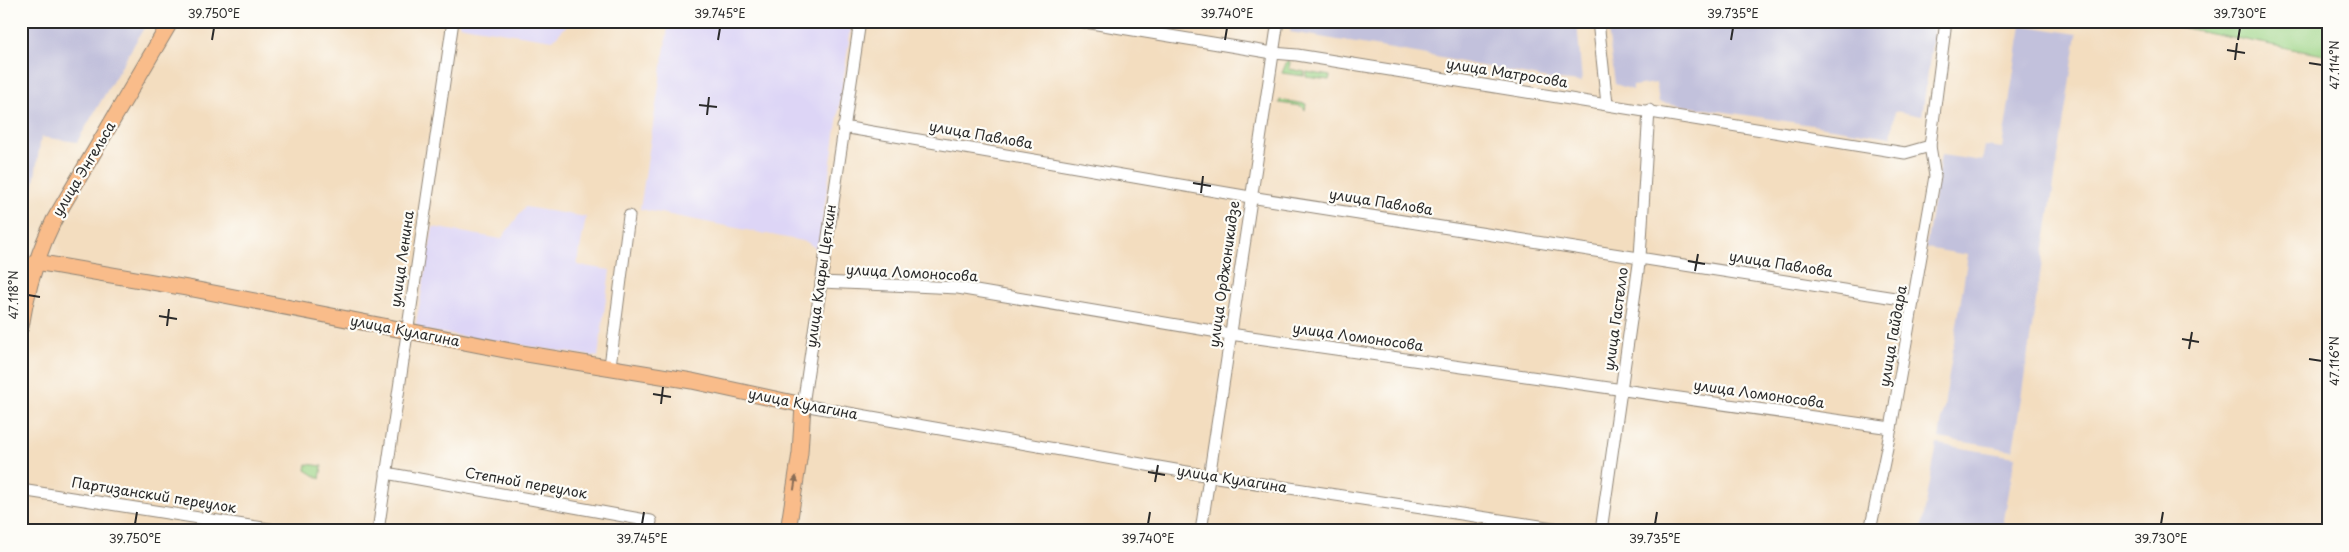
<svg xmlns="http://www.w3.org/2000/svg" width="2349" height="552" viewBox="0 0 2349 552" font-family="'Playpen Sans',sans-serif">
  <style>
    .built { fill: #ddd5f6 }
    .industrial { fill: #c2c1dc }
    .green { fill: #9cd486; stroke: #648058 }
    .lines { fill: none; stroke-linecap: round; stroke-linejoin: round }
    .minor-casing { stroke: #8f8475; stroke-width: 13 }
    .major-casing { stroke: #8f8475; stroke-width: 17 }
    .minor { stroke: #fff; stroke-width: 11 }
    .major { stroke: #f9bc8a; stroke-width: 15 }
    .rail { stroke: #2b2b2b; stroke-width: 2.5; stroke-dasharray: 8 4; stroke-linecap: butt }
    .oneway { fill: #886c56 }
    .ticks { fill: none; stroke: #2b2b2b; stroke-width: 2 }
    .labels { text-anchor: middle; stroke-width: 4.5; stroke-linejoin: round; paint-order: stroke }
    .street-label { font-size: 14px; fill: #2b2b2b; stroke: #fdfcf7 }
    .neatline { fill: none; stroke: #2b2b2b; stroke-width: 2 }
    .ticks-label { font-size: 12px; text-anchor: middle; fill: #2b2b2b }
  </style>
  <rect width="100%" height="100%" fill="#fdfcf7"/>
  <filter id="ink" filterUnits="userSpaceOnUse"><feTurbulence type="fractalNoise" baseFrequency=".02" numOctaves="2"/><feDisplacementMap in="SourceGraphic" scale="10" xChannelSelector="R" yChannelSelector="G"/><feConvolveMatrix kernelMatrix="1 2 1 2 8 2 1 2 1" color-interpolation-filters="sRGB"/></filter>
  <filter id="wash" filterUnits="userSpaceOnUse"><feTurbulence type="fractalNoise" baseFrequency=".0096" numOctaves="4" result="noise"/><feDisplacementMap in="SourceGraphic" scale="20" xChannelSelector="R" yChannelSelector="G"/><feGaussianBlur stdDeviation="1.12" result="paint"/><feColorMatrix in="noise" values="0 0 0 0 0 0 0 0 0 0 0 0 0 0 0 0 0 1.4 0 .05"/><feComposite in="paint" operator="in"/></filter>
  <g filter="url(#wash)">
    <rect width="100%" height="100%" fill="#f3ddbf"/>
    <g class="built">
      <path d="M 459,21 L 571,21 L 553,40 L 474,28 L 459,25 Z"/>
      <path d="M 669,21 L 852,21 L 818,250 L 807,242 L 640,209 Z"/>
      <path d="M 525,207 L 586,217 L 577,265 L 610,270 L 598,357 L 415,329 L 433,227 L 501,239 Z"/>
    </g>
    <g class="industrial">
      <path d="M 21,21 L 148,21 L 77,142 L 41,137 L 28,223 L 21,223 Z"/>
      <path d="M 1292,21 L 1577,21 L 1582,82 L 1548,79 L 1416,53 L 1290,32 Z"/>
      <path d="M 1607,21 L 1935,21 L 1922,116 L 1895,111 L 1891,137 L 1659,102 L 1656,83 L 1633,86 L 1633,90 L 1615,84 Z"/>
      <path d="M 2021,25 L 2077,34 L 2013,450 L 1939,438 L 1968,255 L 1926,248 L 1941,155 L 1982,161 L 1985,146 L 2002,148 Z"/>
      <path d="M 1937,444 L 2015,457 L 2002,531 L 1921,531 Z"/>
    </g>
    <g class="green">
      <path d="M 2154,21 L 2328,21 L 2328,56 L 2154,22 Z"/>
      <path d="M 1287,61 L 1290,61 L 1289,69 L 1305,72 L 1304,76 L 1282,73 Z"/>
      <path d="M 1307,72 L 1330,76 L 1329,80 L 1306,77 Z"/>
      <path d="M 1280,100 L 1306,104 L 1305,110 L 1301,106 L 1279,103 Z"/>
      <path d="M 307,464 L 322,466 L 320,479 L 306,470 Z"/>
    </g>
  </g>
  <g filter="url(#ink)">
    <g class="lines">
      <defs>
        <g id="minor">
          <path d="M 860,21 L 803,405 L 1210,476 L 1573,531"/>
          <path d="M 1079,21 L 1273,53 L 1297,55 L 1905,153 L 1930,146"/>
          <path d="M 1598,21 L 1607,104"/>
          <path d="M 843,127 L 1250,197 L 1914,301"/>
          <path d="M 821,282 L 958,288 L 1230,334 L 1891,428"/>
          <path d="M 610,366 L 629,216"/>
          <path d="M 386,473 L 651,521 L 649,531"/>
          <path d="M 21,490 L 282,531"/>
          <path d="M 378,531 L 453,21"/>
          <path d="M 1201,531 L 1278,21"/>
          <path d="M 1601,531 L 1640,257 L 1649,110"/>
          <path d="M 1870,531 L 1891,428 L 1935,176 L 1930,146 L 1946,21"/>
        </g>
        <g id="major">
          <path d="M 36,262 L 193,289 L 521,353 L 692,381 L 803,405 L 800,453 L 788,531"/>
          <path d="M 21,327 C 27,289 37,254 54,220 L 171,21"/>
        </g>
      </defs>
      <use href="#minor" class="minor-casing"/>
      <use href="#major" class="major-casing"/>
      <use href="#minor" class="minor"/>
      <use href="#major" class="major"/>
      <path class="rail" d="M 1878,21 L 1879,28"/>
    </g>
    <defs><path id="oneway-solid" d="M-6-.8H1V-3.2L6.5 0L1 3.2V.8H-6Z" transform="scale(1.25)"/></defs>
    <use class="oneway" href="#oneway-solid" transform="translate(795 483) rotate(-81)"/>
  </g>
  <path class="ticks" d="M 212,40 L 214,28M 718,40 L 720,28M 1225,40 L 1227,28M 1731,40 L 1733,28M 2238,40 L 2240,28M 2227,50 L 2245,53M 2235,60 L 2237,43M 2309,63 L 2322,65M 699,105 L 717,107M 707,115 L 709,97M 1193,183 L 1211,186M 1201,193 L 1203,176M 1688,261 L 1705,264M 1695,271 L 1698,254M 28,295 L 40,297M 159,316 L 177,319M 167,326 L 169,309M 2182,339 L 2199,342M 2189,349 L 2192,332M 2309,359 L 2322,361M 653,394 L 671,397M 661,404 L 663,387M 1148,472 L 1165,475M 1155,482 L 1158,465M 135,524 L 137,512M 642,524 L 644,512M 1148,524 L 1150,512M 1655,524 L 1657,512M 2161,524 L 2163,512"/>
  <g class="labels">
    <g class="street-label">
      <text transform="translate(1507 73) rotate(9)" y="5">улица Матросова</text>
      <text transform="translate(981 135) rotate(10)" y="5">улица Павлова</text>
      <text transform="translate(84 169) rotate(-59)" y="5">улица Энгельса</text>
      <text transform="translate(1381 202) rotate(9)" y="5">улица Павлова</text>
      <text transform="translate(402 259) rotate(-82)" y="5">улица Ленина</text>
      <text transform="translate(1781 264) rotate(9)" y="5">улица Павлова</text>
      <text transform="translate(912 273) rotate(3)" y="5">улица Ломоносова</text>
      <text transform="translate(1224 274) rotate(-82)" y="5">улица Орджоникидзе</text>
      <text transform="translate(821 276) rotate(-82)" y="5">улица Клары Цеткин</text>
      <text transform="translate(1616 319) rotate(-82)" y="5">улица Гастелло</text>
      <text transform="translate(405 331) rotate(11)" y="5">улица Кулагина</text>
      <text transform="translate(1893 336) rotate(-80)" y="5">улица Гайдара</text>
      <text transform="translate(1358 337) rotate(8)" y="5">улица Ломоносова</text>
      <text transform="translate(1759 394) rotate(8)" y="5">улица Ломоносова</text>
      <text transform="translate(803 404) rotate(11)" y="5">улица Кулагина</text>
      <text transform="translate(1232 479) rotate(9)" y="5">улица Кулагина</text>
      <text transform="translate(526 483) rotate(10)" y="5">Степной переулок</text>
      <text transform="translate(154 495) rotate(9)" y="5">Партизанский переулок</text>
    </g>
  </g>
  <rect width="2349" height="552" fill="none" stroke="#fdfcf7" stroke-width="55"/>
  <rect x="28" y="28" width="2294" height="496" class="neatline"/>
  <g class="ticks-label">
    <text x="214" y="18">39.750°E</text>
    <text x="720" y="18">39.745°E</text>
    <text x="1227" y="18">39.740°E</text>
    <text x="1733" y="18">39.735°E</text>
    <text x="2240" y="18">39.730°E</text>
    <text transform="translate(2335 65) rotate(-90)" y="4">47.114°N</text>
    <text transform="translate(14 295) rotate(-90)" y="4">47.118°N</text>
    <text transform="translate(2335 361) rotate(-90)" y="4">47.116°N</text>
    <text x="135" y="543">39.750°E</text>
    <text x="642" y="543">39.745°E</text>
    <text x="1148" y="543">39.740°E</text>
    <text x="1655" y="543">39.735°E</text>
    <text x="2161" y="543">39.730°E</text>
  </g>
</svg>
